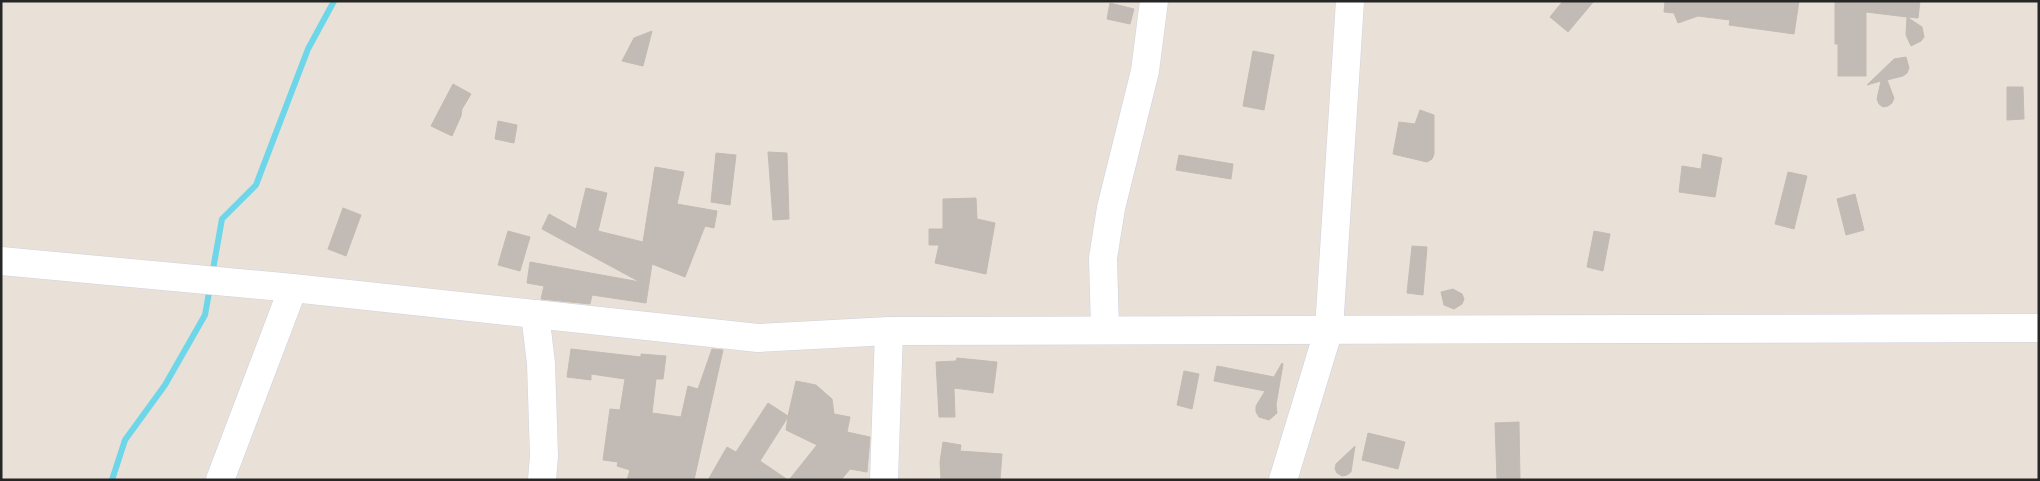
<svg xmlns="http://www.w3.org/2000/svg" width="2040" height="481" viewBox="0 0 2040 481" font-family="Arial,sans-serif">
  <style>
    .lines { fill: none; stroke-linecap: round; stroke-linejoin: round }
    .stream { stroke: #6dd6e9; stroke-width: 6 }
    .building { fill: #c1bab5; stroke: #c4bbb2 }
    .minor-casing { stroke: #cdd3df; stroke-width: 29 }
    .minor { stroke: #fff; stroke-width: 28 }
  </style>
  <rect width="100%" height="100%" fill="#e9e0d8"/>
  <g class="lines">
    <g class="stream">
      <path d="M 212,275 L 222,219 L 256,185 L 308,49 L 334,1"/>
      <path d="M 112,480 L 125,440 L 165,385 L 205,315 L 210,287"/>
    </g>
  </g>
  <g class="building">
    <path d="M 1563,1 L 1594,1 L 1568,32 L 1550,17 Z"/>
    <path d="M 1665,1 L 1799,1 L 1794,34 L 1729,25 L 1730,20 L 1698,16 L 1678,23 L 1674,13 L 1664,12 Z"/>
    <path d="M 1835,1 L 1867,1 L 1867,7 L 1867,1 L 1920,1 L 1918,18 L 1907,17 L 1922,27 L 1924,37 L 1921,41 L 1911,46 L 1906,35 L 1907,17 L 1866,12 L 1866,76 L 1838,76 L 1838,44 L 1835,44 Z"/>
    <path d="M 1110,3 L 1134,9 L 1130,24 L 1107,19 Z"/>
    <path d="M 652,31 L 643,66 L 622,61 L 634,38 Z"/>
    <path d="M 1253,51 L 1274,55 L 1264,110 L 1243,106 Z"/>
    <path d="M 1906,57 L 1909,68 L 1907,73 L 1903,76 L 1887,80 L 1894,98 L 1892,103 L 1888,106 L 1883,107 L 1879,104 L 1877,99 L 1881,81 L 1867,85 L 1894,59 Z"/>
    <path d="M 453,84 L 471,94 L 462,109 L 461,116 L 452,136 L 431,126 Z"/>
    <path d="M 2007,87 L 2023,87 L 2024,119 L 2007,120 Z"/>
    <path d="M 1420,110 L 1434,115 L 1434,154 L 1432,159 L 1427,162 L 1393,154 L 1399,122 L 1415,124 Z"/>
    <path d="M 498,121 L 517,125 L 514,143 L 495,139 Z"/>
    <path d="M 768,152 L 787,153 L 789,219 L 773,220 Z"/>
    <path d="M 716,153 L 736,155 L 730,205 L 711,202 Z"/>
    <path d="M 1703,154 L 1722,158 L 1715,197 L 1679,192 L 1682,166 L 1701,169 Z"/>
    <path d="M 1179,155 L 1233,164 L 1231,179 L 1176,170 Z"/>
    <path d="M 655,167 L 684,172 L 677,204 L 717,211 L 714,228 L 705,226 L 685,277 L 652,264 L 646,303 L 592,295 L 590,304 L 541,299 L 544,286 L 527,283 L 530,262 L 640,282 L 542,229 L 549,214 L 576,229 L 586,188 L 607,193 L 598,231 L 643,242 Z"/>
    <path d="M 1788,172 L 1807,176 L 1794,229 L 1775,224 Z"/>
    <path d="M 1855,194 L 1864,230 L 1846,235 L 1837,199 Z"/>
    <path d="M 976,198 L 977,219 L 995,223 L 986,274 L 935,263 L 939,245 L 929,245 L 929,229 L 943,229 L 943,199 Z"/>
    <path d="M 343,208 L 361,215 L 346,256 L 328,249 Z"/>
    <path d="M 508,231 L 530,237 L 520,271 L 498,265 Z"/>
    <path d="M 1594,231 L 1610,234 L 1603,271 L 1587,267 Z"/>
    <path d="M 1412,246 L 1427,247 L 1423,295 L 1407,293 Z"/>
    <path d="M 1453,289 L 1462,294 L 1464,299 L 1462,304 L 1454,309 L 1444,305 L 1441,292 Z"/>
    <path d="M 571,349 L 641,357 L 641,354 L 666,356 L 663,379 L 656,379 L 652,413 L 681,417 L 688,386 L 698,389 L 712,349 L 723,350 L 694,480 L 627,480 L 630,470 L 617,466 L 618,462 L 603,460 L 610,409 L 620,410 L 625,379 L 591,374 L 591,380 L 567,377 Z"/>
    <path d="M 957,358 L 997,362 L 993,393 L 954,388 L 955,417 L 939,417 L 936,362 L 956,361 Z"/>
    <path d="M 1282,363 L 1283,364 L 1276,405 L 1277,413 L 1269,420 L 1259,417 L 1256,412 L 1256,406 L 1265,391 L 1214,381 L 1217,366 L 1274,377 Z"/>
    <path d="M 1184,371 L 1199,374 L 1192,409 L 1177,405 Z"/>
    <path d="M 796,381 L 816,385 L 832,399 L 834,414 L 850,417 L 847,432 L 870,437 L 867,472 L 850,469 L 841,480 L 789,480 L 817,445 L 786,430 L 788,417 L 760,461 L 788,480 L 708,480 L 727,447 L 736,452 L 768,403 L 788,416 Z"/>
    <path d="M 1519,422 L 1520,480 L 1497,480 L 1495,423 Z"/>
    <path d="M 1368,433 L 1405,442 L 1398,469 L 1362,460 Z"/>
    <path d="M 943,442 L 961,445 L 960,451 L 1002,454 L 1000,480 L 941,480 L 940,462 Z"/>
    <path d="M 1355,446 L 1351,472 L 1347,475 L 1342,476 L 1337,473 L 1335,469 L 1336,464 Z"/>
  </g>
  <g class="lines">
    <defs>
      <g id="minor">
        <path d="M 1,261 L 293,288 L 758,338 L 889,331 L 2039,328"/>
        <path d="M 535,314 L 541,363 L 544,456 L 542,480"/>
        <path d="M 1105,330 L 1103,258 L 1111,208 L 1145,71 L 1154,1"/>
        <path d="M 220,480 L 293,288"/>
        <path d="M 884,480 L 889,331"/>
        <path d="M 1283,480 L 1329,329 L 1350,1"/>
      </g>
    </defs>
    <use href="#minor" class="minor-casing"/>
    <use href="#minor" class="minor"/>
  </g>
  <rect width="2040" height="481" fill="none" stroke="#262626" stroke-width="5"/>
</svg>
